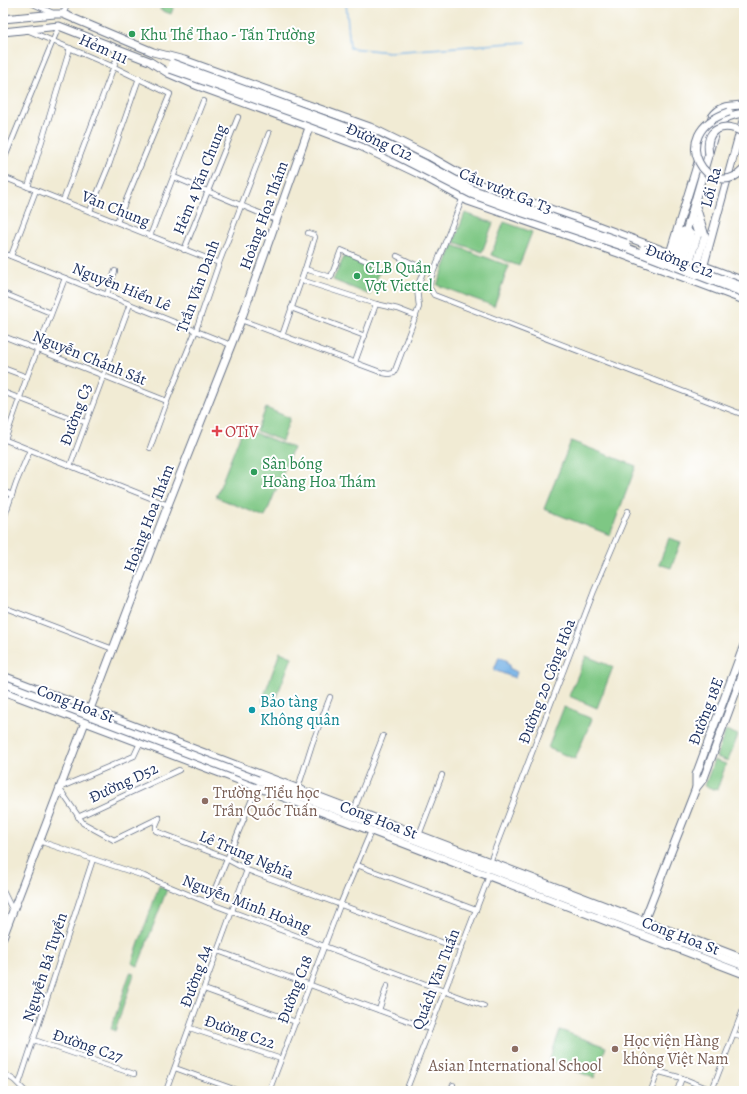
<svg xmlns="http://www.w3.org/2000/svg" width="747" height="1094" viewBox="0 0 747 1094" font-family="Alegreya,serif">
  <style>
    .green { fill: #7ec784; stroke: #4c7b71 }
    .water { fill: #73b0e5; stroke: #4770a2 }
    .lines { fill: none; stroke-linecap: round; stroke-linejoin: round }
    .stream { stroke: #73b0e5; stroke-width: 1.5 }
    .street-casing { stroke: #667187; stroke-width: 6 }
    .secondary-casing { stroke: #667187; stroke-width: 9 }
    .primary-casing { stroke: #667187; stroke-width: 9 }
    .street { stroke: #fff; stroke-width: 4.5 }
    .secondary { stroke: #fff; stroke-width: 7 }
    .primary { stroke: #fff; stroke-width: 7 }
    .secondary-bridge-casing { stroke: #667187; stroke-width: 9; stroke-linecap: butt }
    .primary-bridge-casing { stroke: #667187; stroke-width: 9; stroke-linecap: butt }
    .secondary-bridge { stroke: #fff; stroke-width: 7 }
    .primary-bridge { stroke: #fff; stroke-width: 7 }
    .leisure-dot { fill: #2e9e5b; stroke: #fff; stroke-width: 1.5 }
    .health-dot { fill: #e0444e; stroke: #fff; stroke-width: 1.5 }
    .culture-dot { fill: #0f9aa8; stroke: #fff; stroke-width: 1.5 }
    .education-dot { fill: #8d6e63; stroke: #fff; stroke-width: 1.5 }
    .labels { text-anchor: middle; stroke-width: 4; stroke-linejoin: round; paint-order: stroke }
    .leisure-label { font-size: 16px; fill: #27864d; stroke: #fff; text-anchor: start }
    .street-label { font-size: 16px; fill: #1b2f5e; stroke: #fff }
    .health-label { font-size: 16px; fill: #be3a42; stroke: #fff; text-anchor: start }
    .culture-label { font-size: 16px; fill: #0d838f; stroke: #fff; text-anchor: start }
    .education-label { font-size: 16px; fill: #785e54; stroke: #fff; text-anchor: start }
  </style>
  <rect width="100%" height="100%" fill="#fff"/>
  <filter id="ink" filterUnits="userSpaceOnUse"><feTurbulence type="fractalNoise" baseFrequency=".025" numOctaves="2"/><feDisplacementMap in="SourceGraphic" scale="8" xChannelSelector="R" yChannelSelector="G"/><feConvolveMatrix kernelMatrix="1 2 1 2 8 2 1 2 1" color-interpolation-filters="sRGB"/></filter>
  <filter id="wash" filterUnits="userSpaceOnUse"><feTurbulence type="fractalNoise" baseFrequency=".012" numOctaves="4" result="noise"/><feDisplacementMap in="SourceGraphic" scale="16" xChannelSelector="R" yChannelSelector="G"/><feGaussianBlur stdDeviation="0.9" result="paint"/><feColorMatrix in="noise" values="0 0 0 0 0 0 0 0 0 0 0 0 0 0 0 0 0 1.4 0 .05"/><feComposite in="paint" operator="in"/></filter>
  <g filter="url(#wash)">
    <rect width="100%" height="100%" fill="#f1ebd4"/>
    <g class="green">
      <path d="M 162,3 L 175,3 L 171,14 L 160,10 Z"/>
      <path d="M 465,213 L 493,223 L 482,252 L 454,242 Z"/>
      <path d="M 504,222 L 532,232 L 519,266 L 491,255 Z"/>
      <path d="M 453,245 L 509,266 L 494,306 L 437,285 Z"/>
      <path d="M 345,255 L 380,271 L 370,295 L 333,280 Z"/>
      <path d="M 266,408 L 290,418 L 282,441 L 257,431 Z"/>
      <path d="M 243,428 L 293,448 L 265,517 L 216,497 Z"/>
      <path d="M 571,441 L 636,466 L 610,535 L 544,509 Z"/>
      <path d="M 669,538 L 681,542 L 671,568 L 659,564 Z"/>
      <path d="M 280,652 L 292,657 L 273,706 L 262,701 Z"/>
      <path d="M 586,656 L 613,667 L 597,708 L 569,696 Z"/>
      <path d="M 564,707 L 592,719 L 575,759 L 548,748 Z"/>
      <path d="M 726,730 L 738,735 L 728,761 L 716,757 Z"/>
      <path d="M 714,760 L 726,764 L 717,790 L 705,786 Z"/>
      <path d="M 159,886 L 167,889 L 138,966 L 132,963 Z"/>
      <path d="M 130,973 L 134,974 L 115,1031 L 111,1029 Z"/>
      <path d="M 560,1030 L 606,1047 L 594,1078 L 549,1061 Z"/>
    </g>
    <path class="water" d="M 499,657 L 508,661 L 507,664 L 510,665 L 509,668 L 517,672 L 515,678 L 494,670 Z"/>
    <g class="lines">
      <path class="stream" d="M 346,3 L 350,48 L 390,52 L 526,42"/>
    </g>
  </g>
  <g filter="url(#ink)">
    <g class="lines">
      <defs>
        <g id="street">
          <path d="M 31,3 L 53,13"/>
          <path d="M 63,14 L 68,3"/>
          <path d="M 27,30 L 114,67 L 170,94 L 117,222"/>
          <path d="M 3,162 L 59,26"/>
          <path d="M 3,177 L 219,263"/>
          <path d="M 174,177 L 276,220"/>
          <path d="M 28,187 L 70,48"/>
          <path d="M 463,197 L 431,278 L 429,287 L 434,295 L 744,415"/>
          <path d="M 63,201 L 117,58"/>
          <path d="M 90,211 L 109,165 L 139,78"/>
          <path d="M 150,236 L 203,101"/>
          <path d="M 184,250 L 238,117"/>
          <path d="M 3,253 L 231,345"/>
          <path d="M 11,256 L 36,190"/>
          <path d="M 305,269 L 315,237 L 314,235 L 308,233"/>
          <path d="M 301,280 L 376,304 L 398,309 L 416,316"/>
          <path d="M 3,293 L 51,313"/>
          <path d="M 107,294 L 115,271"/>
          <path d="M 291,308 L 365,336"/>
          <path d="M 241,320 L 383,373 L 389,374 L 394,373 L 419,307 L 417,288 L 424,269 L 397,256"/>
          <path d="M 3,336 L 167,401"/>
          <path d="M 282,336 L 305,269 L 331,277 L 341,250 L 369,262"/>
          <path d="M 355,362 L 376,304"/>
          <path d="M 3,368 L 27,377"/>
          <path d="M 3,392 L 73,419 L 86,422"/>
          <path d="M 3,439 L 168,505"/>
          <path d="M 5,440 L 27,377 L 65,278"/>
          <path d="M 150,448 L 167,401 L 196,330 L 219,263 L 269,133"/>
          <path d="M 70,466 L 130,304"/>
          <path d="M 3,491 L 12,495"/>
          <path d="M 3,521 L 16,483 L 30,450"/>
          <path d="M 3,607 L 113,649"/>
          <path d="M 140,743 L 134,756 L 59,788 L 83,823 L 114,840 L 159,818"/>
          <path d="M 298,788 L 312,744 L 330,697"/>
          <path d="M 354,810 L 383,736"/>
          <path d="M 78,817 L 179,770"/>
          <path d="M 159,818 L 156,825 L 156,831 L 223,857 L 247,870 L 460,949"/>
          <path d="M 419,835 L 442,775"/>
          <path d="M 39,841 L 144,876 L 209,903 L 484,1006"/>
          <path d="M 490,862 L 594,591 L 628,511"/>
          <path d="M 357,865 L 476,910"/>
          <path d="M 3,891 L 13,911"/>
          <path d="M 209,903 L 257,787"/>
          <path d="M 218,951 L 430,1029"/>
          <path d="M 204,989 L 296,1022"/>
          <path d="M 379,1010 L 387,986"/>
          <path d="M 190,1028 L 281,1059"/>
          <path d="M 734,1035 L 744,1038"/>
          <path d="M 34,1040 L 134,1074"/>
          <path d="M 175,1068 L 239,1091"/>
          <path d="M 3,1073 L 14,1080 L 25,1091"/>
          <path d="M 19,1084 L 93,859"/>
          <path d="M 712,1090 L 743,1010"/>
          <path d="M 166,1091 L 247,870"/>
          <path d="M 269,1091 L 340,905 L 371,831"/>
          <path d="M 406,1091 L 489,876"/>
          <path d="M 451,1091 L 453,1085"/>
          <path d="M 651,1091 L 657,1074 L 660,1072 L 682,1078 L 714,1091"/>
          <path d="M 677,1091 L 682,1078"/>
        </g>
        <g id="secondary">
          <path d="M 3,19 L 55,14 L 63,14 L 153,52 L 184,60 L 370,127 L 429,156 L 478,184 L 585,221 L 744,281"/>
          <path d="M 3,32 L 59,26 L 149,61 L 168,73 L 198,86 L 294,121 L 360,146 L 421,175 L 468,201 L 621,254 L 744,300"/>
          <path d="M 695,203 L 705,236 L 697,262"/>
          <path d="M 675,251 L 681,232 L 687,230 L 691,235 L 683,261"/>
          <path d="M 670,253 L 712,117 C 720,105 731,106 744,105"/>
          <path d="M 679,256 L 717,125 C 725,117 733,114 744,113"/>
          <path d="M 690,260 L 698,234 L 692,216"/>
          <path d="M 703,268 L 744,117"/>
          <path d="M 696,788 L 696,775 L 744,645"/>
          <path d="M 644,921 L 696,788 L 704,778 L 744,670"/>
          <path d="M 3,937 L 168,505 L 241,320 L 316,108"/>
        </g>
        <g id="primary">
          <path d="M 3,676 L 744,959"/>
          <path d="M 3,691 L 257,787 L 744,974"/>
          <path d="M 258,780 L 744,966"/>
        </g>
      </defs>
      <use href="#street" class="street-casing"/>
      <use href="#secondary" class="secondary-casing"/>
      <use href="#primary" class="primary-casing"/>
      <use href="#street" class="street"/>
      <use href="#secondary" class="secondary"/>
      <use href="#primary" class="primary"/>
      <defs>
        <g id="secondary-bridge">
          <path d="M 172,63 L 365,134 L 426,164 L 474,190 L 626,243"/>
          <path d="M 170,69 L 296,114 L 363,139 L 471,194 L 523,213 L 622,246 L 744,293"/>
          <path d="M 729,112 C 662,134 711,205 744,169"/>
          <path d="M 709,154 C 704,128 724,121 744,133"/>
          <path d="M 643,249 L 744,287"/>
        </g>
        <path id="primary-bridge" d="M 3,683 L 258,780"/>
      </defs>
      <use href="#secondary-bridge" class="secondary-bridge-casing"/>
      <use href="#primary-bridge" class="primary-bridge-casing"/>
      <use href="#secondary-bridge" class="secondary-bridge"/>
      <use href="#primary-bridge" class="primary-bridge"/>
    </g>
  </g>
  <g class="leisure-dot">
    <circle cx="132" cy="34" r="4"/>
    <circle cx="357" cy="276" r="4"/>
    <circle cx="254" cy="472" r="4"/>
  </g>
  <path class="health-dot" d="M215 425h4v4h4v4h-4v4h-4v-4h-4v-4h4z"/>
  <circle class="culture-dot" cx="252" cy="710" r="4"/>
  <g class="education-dot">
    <circle cx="205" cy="801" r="4"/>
    <circle cx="515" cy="1049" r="4"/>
    <circle cx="615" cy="1049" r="4"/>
  </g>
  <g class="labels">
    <g class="leisure-label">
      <text x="140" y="40">Khu Thể Thao - Tấn Trường</text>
      <text x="365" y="273">CLB Quần<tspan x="365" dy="18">Vợt Viettel</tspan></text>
      <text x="262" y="469">Sân bóng<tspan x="262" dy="18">Hoàng Hoa Thám</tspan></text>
    </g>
    <g class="street-label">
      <text transform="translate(104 48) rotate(24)" y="6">Hẻm 111</text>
      <text transform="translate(380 141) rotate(24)" y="6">Đường C12</text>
      <text transform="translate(199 179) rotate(-68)" y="6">Hẻm 4 Văn Chung</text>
      <text transform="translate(710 187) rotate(-75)" y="6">Lối Ra</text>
      <text transform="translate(506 190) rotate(22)" y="6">Cầu vượt Ga T3</text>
      <text transform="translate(116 208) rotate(22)" y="6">Văn Chung</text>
      <text transform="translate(263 215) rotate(-70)" y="6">Hoàng Hoa Thám</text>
      <text transform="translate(680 260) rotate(20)" y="6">Đường C12</text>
      <text transform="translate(122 286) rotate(22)" y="6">Nguyễn Hiến Lê</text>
      <text transform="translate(197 286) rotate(-70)" y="6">Trần Văn Danh</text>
      <text transform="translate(90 357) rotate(22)" y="6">Nguyễn Chánh Sắt</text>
      <text transform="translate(75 414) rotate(-70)" y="6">Đường C3</text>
      <text transform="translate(148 518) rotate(-69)" y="6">Hoàng Hoa Thám</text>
      <text transform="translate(546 681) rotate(-69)" y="6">Đường 20 Cộng Hòa</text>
      <text transform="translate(76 703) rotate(21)" y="6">Cong Hoa St</text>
      <text transform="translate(705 711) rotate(-69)" y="6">Đường 18E</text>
      <text transform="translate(123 782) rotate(-25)" y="6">Đường D52</text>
      <text transform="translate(379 819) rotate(21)" y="6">Cong Hoa St</text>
      <text transform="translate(247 854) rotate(23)" y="6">Lê Trung Nghĩa</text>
      <text transform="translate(247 903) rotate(21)" y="6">Nguyễn Minh Hoàng</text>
      <text transform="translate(681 935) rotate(21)" y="6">Cong Hoa St</text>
      <text transform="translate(44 967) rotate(-72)" y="6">Nguyễn Bá Tuyển</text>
      <text transform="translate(195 976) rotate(-70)" y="6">Đường A4</text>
      <text transform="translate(435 979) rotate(-69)" y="6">Quách Văn Tuấn</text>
      <text transform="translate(294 989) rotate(-69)" y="6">Đường C18</text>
      <text transform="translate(240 1031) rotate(19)" y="6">Đường C22</text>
      <text transform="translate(88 1045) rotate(19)" y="6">Đường C27</text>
    </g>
    <g class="health-label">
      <text x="225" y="437">OTiV</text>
    </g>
    <g class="culture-label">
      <text x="260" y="707">Bảo tàng<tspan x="260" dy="18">Không quân</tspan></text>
    </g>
    <g class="education-label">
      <text x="213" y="798">Trường Tiểu học<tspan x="213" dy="18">Trần Quốc Tuấn</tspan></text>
      <text x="623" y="1046">Học viện Hàng<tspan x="623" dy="18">không Việt Nam</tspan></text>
      <text x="515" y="1071" text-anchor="middle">Asian International School</text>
    </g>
  </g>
  <rect width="747" height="1094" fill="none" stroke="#fff" stroke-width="16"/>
</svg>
